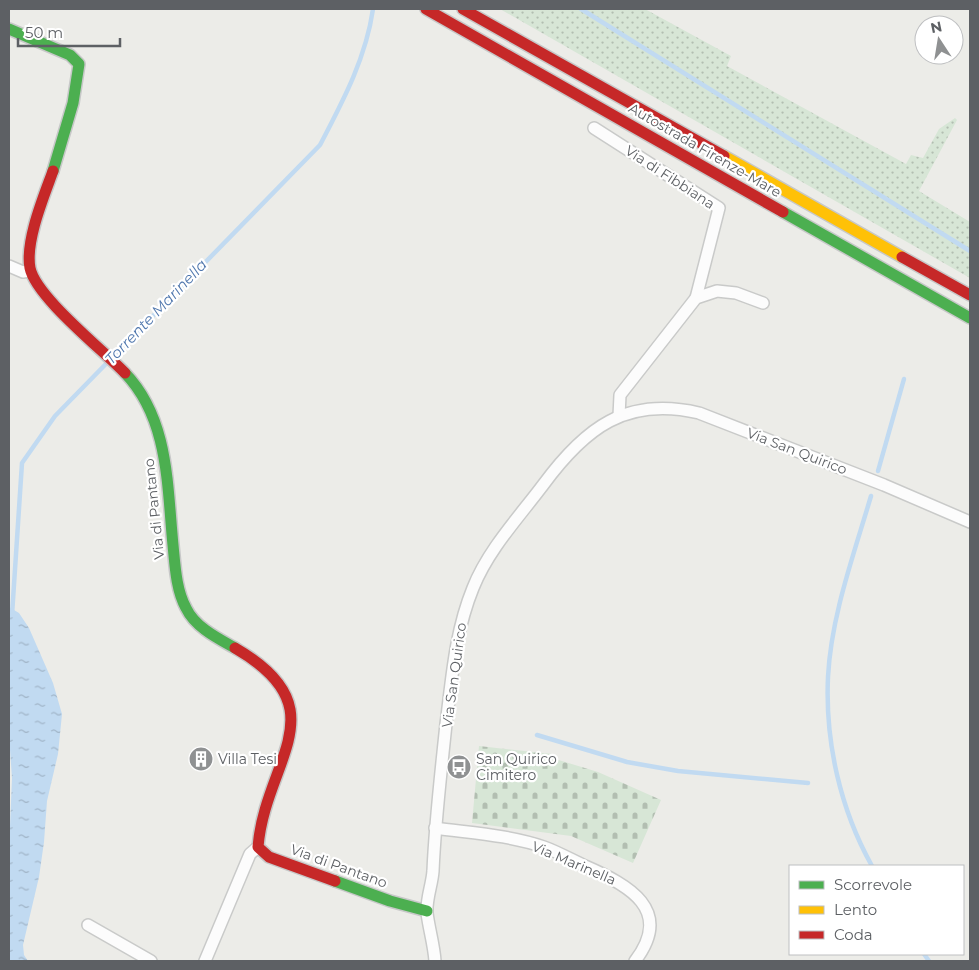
<svg xmlns="http://www.w3.org/2000/svg" width="979" height="970" viewBox="0 0 979 970" font-family="Montserrat,sans-serif">
  <style>
    .grass { fill: url(#grass-dots) }
    .cemetery { fill: url(#cemetery-stones) }
    .water { fill: url(#water-ripples) }
    .lines { fill: none; stroke-linecap: round; stroke-linejoin: round }
    .stream { stroke: #c1daf1; stroke-width: 4.5 }
    .street-casing { stroke: #c9cac9; stroke-width: 14 }
    .fast-casing { stroke: #c7c8c8; stroke-width: 14 }
    .slow-casing { stroke: #c7c8c8; stroke-width: 14 }
    .jam-casing { stroke: #c7c8c8; stroke-width: 14 }
    .street { stroke: #fcfcfc; stroke-width: 11 }
    .fast { stroke: #4caf50; stroke-width: 11 }
    .slow { stroke: #ffc107; stroke-width: 11 }
    .jam { stroke: #c62828; stroke-width: 11 }
    .labels { text-anchor: middle; stroke-width: 4.5; stroke-linejoin: round; paint-order: stroke }
    .street-label { font-size: 14px; fill: #5d6064; stroke: #fff }
    .poi-label { font-size: 14px; fill: #5d6064; stroke: #fff; text-anchor: start }
    .water-label { font-size: 15px; font-style: italic; fill: #5178ae; stroke: #fff }
  </style>
  <defs>
    <pattern id="grass-dots" width="8" height="8" patternUnits="userSpaceOnUse" patternTransform="scale(1.25)"><rect width="8" height="8" fill="#d7e6d6"/><path d="M2 2h.1M6 6h.1" fill="none" stroke="#b2beb1" stroke-width="1.8" stroke-linecap="round"/></pattern>
    <pattern id="cemetery-stones" width="16" height="16" patternUnits="userSpaceOnUse" patternTransform="scale(1.25)"><rect width="16" height="16" fill="#d7e6d6"/><path d="M2 7V4a2 2 0 0 1 4 0v3zM10 15v-3a2 2 0 0 1 4 0v3z" fill="#b2beb1"/></pattern>
    <pattern id="water-ripples" width="26" height="14" patternUnits="userSpaceOnUse" patternTransform="scale(1.25)"><rect width="26" height="14" fill="#c1daf1"/><path d="M2 4q2-2 4 0t4 0M15 11q2-2 4 0t4 0" fill="none" stroke="#a0b4c7"/></pattern>
  </defs>
  <rect width="100%" height="100%" fill="#ecece8"/>
  <path class="grass" d="M 500,9 L 645,9 L 731,56 L 727,66 L 906,164 L 911,155 L 923,158 L 939,129 L 955,118 L 957,120 L 919,191 L 970,222 L 970,278 Z"/>
  <path class="cemetery" d="M 479,746 L 552,754 L 552,758 L 598,772 L 661,800 L 633,863 L 571,836 L 472,823 Z"/>
  <path class="water" d="M 9,607 L 19,613 L 29,628 L 53,683 L 62,714 L 58,754 L 47,801 L 44,842 L 39,877 L 23,945 L 24,955 L 28,961 L 9,961 L 9,850 L 12,778 L 9,736 Z"/>
  <g class="lines">
    <g class="stream">
      <path d="M 581,9 L 970,251"/>
      <path d="M 878,471 L 904,379"/>
      <path d="M 871,496 C 854,554 831,616 828,677 C 825,741 840,809 872,866"/>
      <path d="M 12,615 L 22,463 L 55,416 L 320,145 C 343,101 366,58 373,9"/>
      <path d="M 537,735 L 627,762 L 678,771 L 808,783"/>
      <path d="M 924,954 L 929,961"/>
    </g>
    <defs>
      <g id="street">
        <path d="M 594,128 L 719,208 L 696,298"/>
        <path d="M 9,266 L 23,272 L 30,271"/>
        <path d="M 619,416 L 620,395 L 696,298 L 717,291 L 736,293 L 763,303"/>
        <path d="M 435,828 C 471,833 509,835 544,847 C 558,852 572,860 585,866 C 629,885 674,910 635,961"/>
        <path d="M 88,925 L 151,961"/>
        <path d="M 205,961 L 250,854 L 258,847"/>
        <path d="M 435,961 C 434,945 429,929 427,913 C 426,899 432,885 433,871 C 435,822 441,773 446,724 C 452,678 455,632 473,588 C 488,550 519,517 543,485 C 585,428 626,396 699,413 L 884,485 L 970,522"/>
      </g>
      <g id="fast">
        <path d="M 9,29 L 70,55 L 79,64 L 73,103 L 53,171"/>
        <path d="M 783,212 L 970,318"/>
        <path d="M 125,373 C 169,419 167,485 173,545 C 175,565 176,590 186,608 C 195,627 217,638 235,648"/>
        <path d="M 335,881 L 390,901 L 427,911"/>
      </g>
      <path id="slow" d="M 724,156 L 902,257"/>
      <g id="jam">
        <path d="M 426,9 L 783,212"/>
        <path d="M 463,9 L 724,156"/>
        <path d="M 53,171 C 44,196 25,241 30,268 C 36,297 102,349 125,373"/>
        <path d="M 902,257 L 970,295"/>
        <path d="M 235,648 C 341,709 265,760 258,847 L 269,857 L 335,881"/>
      </g>
    </defs>
    <use href="#street" class="street-casing"/>
    <use href="#fast" class="fast-casing"/>
    <use href="#slow" class="slow-casing"/>
    <use href="#jam" class="jam-casing"/>
    <use href="#street" class="street"/>
    <use href="#fast" class="fast"/>
    <use href="#slow" class="slow"/>
    <use href="#jam" class="jam"/>
  </g>
  <defs>
    <symbol id="building-disc" viewBox="-11 -11 22 22"><circle r="9.5" fill="#8f9192" stroke="#fff"/><path d="M-4-6H4V6H1V3H-1V6H-4ZM-2.5-4.3h1.7v1.8h-1.7ZM.8-4.3h1.7v1.8H.8ZM-2.5-1h1.7V.8h-1.7ZM.8-1h1.7V.8H.8Z" fill="#fff"/></symbol>
    <symbol id="bus-disc" viewBox="-11 -11 22 22"><circle r="9.5" fill="#8f9192" stroke="#fff"/><path d="M-5-6H5V4H4V6H2V4H-2V6H-4V4H-5ZM-3.5-4V0h7V-4ZM-3.5 1.2v1.5H-2V1.2ZM2 1.2v1.5H3.5V1.2Z" fill="#fff"/></symbol>
  </defs>
  <g fill-rule="evenodd">
    <use href="#building-disc" x="187" y="745" width="28" height="28"/>
    <use href="#bus-disc" x="445" y="753" width="28" height="28"/>
  </g>
  <g class="labels">
    <g class="street-label">
      <text transform="translate(705 150) rotate(30)" y="5">Autostrada Firenze-Mare</text>
      <text transform="translate(670 177) rotate(33)" y="5">Via di Fibbiana</text>
      <text transform="translate(797 451) rotate(21)" y="5">Via San Quirico</text>
      <text transform="translate(154 509) rotate(-96)" y="5">Via di Pantano</text>
      <text transform="translate(454 675) rotate(-82)" y="5">Via San Quirico</text>
      <text transform="translate(574 863) rotate(23)" y="5">Via Marinella</text>
      <text transform="translate(339 866) rotate(20)" y="5">Via di Pantano</text>
    </g>
    <g class="poi-label">
      <text x="218" y="764">Villa Tesi</text>
      <text x="476" y="764">San Quirico<tspan x="476" dy="16">Cimitero</tspan></text>
    </g>
    <g class="water-label">
      <text transform="translate(156 312) rotate(-46)" y="5">Torrente Marinella</text>
    </g>
  </g>
  <rect width="979" height="970" fill="none" stroke="#5d6064" stroke-width="20"/>
  <rect x="789" y="865" width="175" height="90" fill="#ffffff" stroke="#bebfc1"/>
  <rect x="799" y="881" width="25" height="8" fill="#4caf50" stroke="#bebfc1"/>
  <text x="834" y="890" font-size="15" fill="#5d6064">Scorrevole</text>
  <rect x="799" y="906" width="25" height="8" fill="#ffc107" stroke="#bebfc1"/>
  <text x="834" y="915" font-size="15" fill="#5d6064">Lento</text>
  <rect x="799" y="931" width="25" height="8" fill="#c62828" stroke="#bebfc1"/>
  <text x="834" y="940" font-size="15" fill="#5d6064">Coda</text>
  <g transform="translate(939 40) rotate(348)"><circle r="24" fill="#ffffff" stroke="#bebfc1"/>
  <path d="M0-4L9 19L0 12L-9 19Z" fill="#8f9192"/>
  <text y="-8" font-size="14" font-weight="bold" text-anchor="middle" fill="#5d6064">N</text>
  </g>
  <path d="M18 38v8h102v-8" fill="none" stroke="#5d6064" stroke-width="2.5"/>
  <text x="25" y="38" font-size="15" fill="#5d6064" stroke="#ffffff" stroke-width="4" paint-order="stroke">50 m</text>
</svg>
